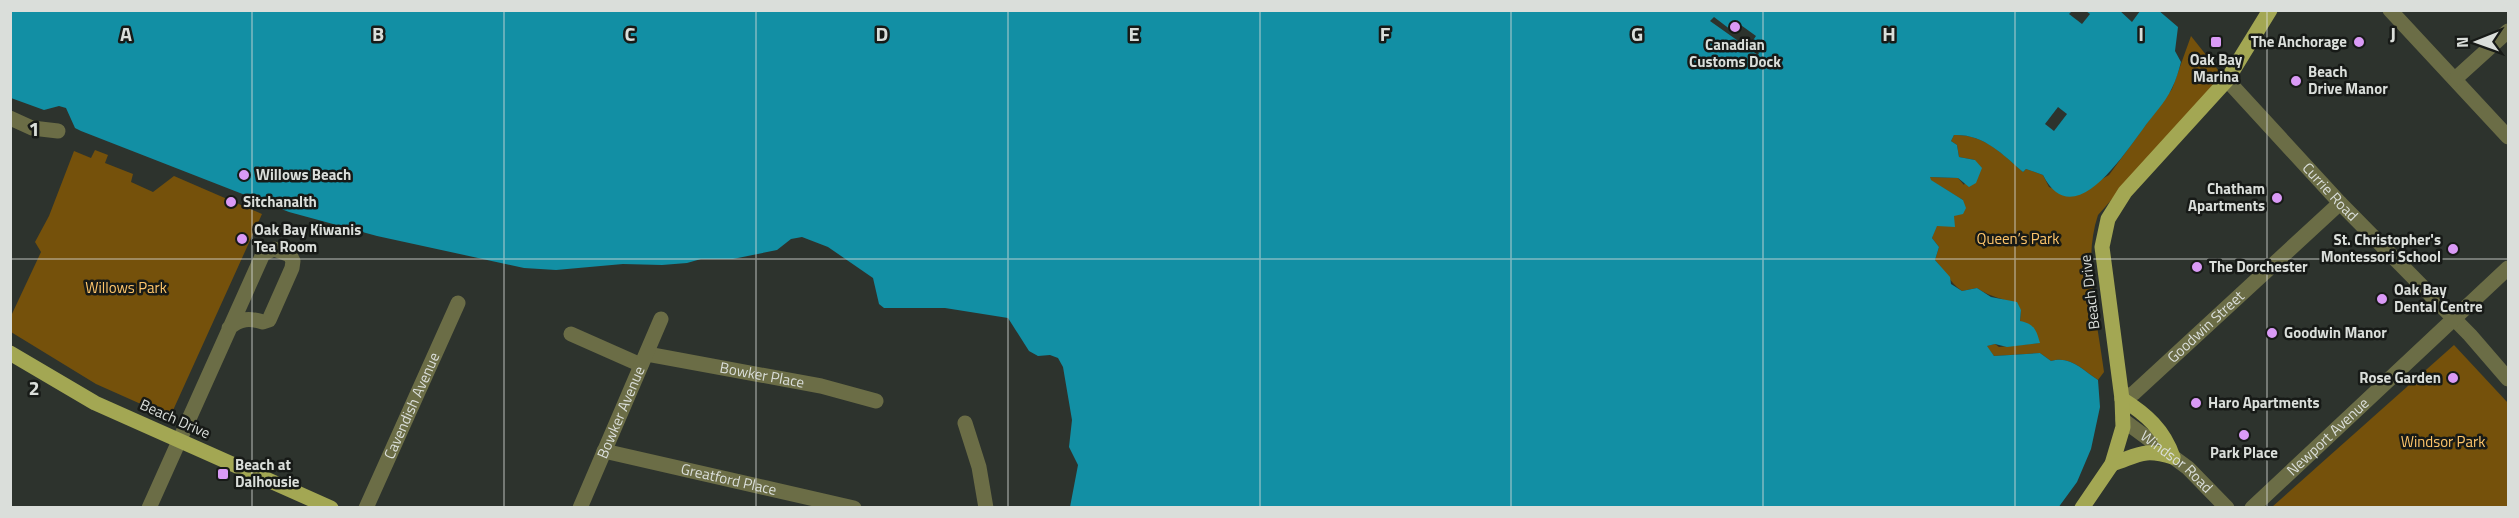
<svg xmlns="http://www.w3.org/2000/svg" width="2519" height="518" viewBox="0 0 2519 518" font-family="'Titillium Web',sans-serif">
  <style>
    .green { fill: #75510b }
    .water { fill: #128fa4 }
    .pier { fill: #2d332d }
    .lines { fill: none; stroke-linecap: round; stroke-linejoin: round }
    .minor { stroke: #6b6d46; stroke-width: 15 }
    .major { stroke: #a3a753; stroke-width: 15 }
    .grid { fill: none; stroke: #dadeda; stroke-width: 1.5; stroke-opacity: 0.55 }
    .poi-dot { fill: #da9af6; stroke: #171a17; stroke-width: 2 }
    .labels { text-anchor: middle; stroke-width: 5; stroke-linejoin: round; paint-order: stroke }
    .poi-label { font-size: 15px; font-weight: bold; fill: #dadeda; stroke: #171a17; text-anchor: start }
    .street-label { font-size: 15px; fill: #dadeda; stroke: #171a17 }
    .park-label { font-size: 15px; fill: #fec56b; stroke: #171a17 }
    .grid-label { font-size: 20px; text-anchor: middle; font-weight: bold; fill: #dadeda; stroke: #171a17; stroke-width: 5; stroke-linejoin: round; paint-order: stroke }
  </style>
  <rect width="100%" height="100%" fill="#2d332d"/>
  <g class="green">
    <path d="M 2191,36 L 2222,75 L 2098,215 C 2082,262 2098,324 2104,372 L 2098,380 C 2083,370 2070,355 2051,361 L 2040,353 L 1994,356 L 1986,346 L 1995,344 L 1999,347 L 2039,343 L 2020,321 L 2021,310 C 2005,296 1994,300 1977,288 L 1962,291 C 1950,283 1945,271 1935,260 L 1939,247 L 1932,238 L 1936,226 L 1948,226 L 1963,200 L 1930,180 L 1930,177 L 1958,178 L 1964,185 L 1975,160 L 1959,157 L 1957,145 L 1951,141 L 1954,135 C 1983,134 2002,153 2023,172 L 2026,169 L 2043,175 L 2049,187 L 2072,196 L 2109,175 L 2172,89 Z"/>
    <path d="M 95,150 L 108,155 L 105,163 L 133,174 L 131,182 L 153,192 L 174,176 L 262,214 L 170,417 L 96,384 L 11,332 L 11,316 L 41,252 L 35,242 L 49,216 L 74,151 L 91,158 Z"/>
    <path d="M 2454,345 L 2508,403 L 2508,507 L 2272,507 Z"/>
  </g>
  <path class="water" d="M 11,10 L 2119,10 L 2132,22 L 2140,11 L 2158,10 L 2178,27 L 2175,51 L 2181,62 C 2179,70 2176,80 2172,88 C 2165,103 2152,116 2143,129 C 2123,155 2073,235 2043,175 L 2026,169 L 2023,172 C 2002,154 1984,134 1954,135 L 1951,141 L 1957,145 L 1959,157 L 1975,160 L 1982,168 L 1976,183 L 1969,187 L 1958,178 L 1930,177 L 1931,180 L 1963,200 L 1966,208 L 1963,214 L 1954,216 L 1955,227 L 1937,226 L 1932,238 L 1939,247 L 1935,260 L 1950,277 L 1951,284 L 1962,291 L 1977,288 L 1991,297 L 2017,302 L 2021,310 L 2020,321 C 2034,324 2036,329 2040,343 L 2007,347 L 1995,344 L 1987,346 L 1994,356 L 2040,353 L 2051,361 C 2070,355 2083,370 2098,380 L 2100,407 L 2091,449 L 2077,482 L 2058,508 L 1070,507 L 1078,465 L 1069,447 L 1072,420 L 1063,367 L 1058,358 L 1050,355 L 1038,356 L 1029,351 L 1008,318 L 945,308 L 884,308 L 879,304 L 873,278 L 828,247 L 802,237 L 791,239 L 777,250 L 733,259 L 701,259 L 687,263 L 662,265 L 623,264 L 556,270 L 524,268 L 377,236 L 289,212 L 81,131 L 75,128 L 66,108 L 59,106 L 44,110 L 11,98 Z"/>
  <g class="pier">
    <path d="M 2072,11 L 2086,11 L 2090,14 L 2082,24 L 2069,14 Z"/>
    <path d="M 1714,17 L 1731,30 L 1738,23 L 1756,36 L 1750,45 L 1759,53 L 1758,55 L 1710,21 Z"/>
    <path d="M 2058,107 L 2067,114 L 2054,131 L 2045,124 Z"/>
  </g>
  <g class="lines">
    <g class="minor">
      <path d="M 2390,10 L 2508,137"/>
      <path d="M 2455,79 L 2508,31"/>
      <path id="s1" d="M 2227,80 L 2340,203 L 2470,335 L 2508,379"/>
      <path d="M 10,118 L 32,128 L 58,131"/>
      <path d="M 571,334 L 641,365"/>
      <path id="s2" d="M 647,354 L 821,386 L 876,401"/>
      <path id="s3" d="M 2122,399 L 2134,393 L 2340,203"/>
      <path id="s4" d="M 2123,420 L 2188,468 L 2227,508"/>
      <path d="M 965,423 L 979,467 L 986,508"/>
      <path id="s5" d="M 604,451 L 854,508"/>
      <path d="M 149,508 L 263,254 L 274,249 L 290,255 L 293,261 L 292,268 L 269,320 L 263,322 C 250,318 240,318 229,328"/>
      <path id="s6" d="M 366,508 L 458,303"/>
      <path id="s7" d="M 580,508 L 661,319"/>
      <path id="s8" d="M 2252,508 L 2508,268"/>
    </g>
    <g class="major">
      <path d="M 10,353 L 95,403 L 331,508"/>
      <path d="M 2122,399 C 2146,414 2164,430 2173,457"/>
      <path d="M 2112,464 C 2139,455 2143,448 2173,457"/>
      <path d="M 2082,508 L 2112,464 L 2123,427 L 2122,399 L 2102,247 L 2108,219 L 2125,192 L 2227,80 L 2270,10"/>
    </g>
  </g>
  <path class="grid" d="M 252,10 L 252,508M 504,10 L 504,508M 756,10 L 756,508M 1008,10 L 1008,508M 1260,10 L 1260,508M 1511,10 L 1511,508M 1763,10 L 1763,508M 2015,10 L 2015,508M 2267,10 L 2267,508M 10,259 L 2508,259"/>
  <g class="poi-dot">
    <circle cx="1735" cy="27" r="6"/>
    <rect x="2210" y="36" width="12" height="12" rx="3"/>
    <circle cx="2359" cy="42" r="6"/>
    <circle cx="2296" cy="81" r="6"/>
    <circle cx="244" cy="175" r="6"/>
    <circle cx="2277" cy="198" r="6"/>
    <circle cx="231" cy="202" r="6"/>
    <circle cx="242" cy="239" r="6"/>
    <circle cx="2453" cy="249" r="6"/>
    <circle cx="2197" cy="267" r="6"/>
    <circle cx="2382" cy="299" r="6"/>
    <circle cx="2272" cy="333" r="6"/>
    <circle cx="2453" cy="378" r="6"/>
    <circle cx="2196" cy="403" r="6"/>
    <circle cx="2244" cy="435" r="6"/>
    <rect x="217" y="468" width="12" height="12" rx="3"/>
  </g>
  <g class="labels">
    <g class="poi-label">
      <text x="2347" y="47" text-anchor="end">The Anchorage</text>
      <text x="1735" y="50" text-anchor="middle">Canadian<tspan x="1735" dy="17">Customs Dock</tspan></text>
      <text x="2216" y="65" text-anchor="middle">Oak Bay<tspan x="2216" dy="17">Marina</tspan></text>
      <text x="2308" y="77">Beach<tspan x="2308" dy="17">Drive Manor</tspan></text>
      <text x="256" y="180">Willows Beach</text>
      <text x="2265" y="194" text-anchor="end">Chatham<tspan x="2265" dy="17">Apartments</tspan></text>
      <text x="243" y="207">Sitchanalth</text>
      <text x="254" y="235">Oak Bay Kiwanis<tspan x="254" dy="17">Tea Room</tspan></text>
      <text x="2441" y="245" text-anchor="end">St. Christopher's<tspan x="2441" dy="17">Montessori School</tspan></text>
      <text x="2209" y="272">The Dorchester</text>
      <text x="2394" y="295">Oak Bay<tspan x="2394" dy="17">Dental Centre</tspan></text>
      <text x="2284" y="338">Goodwin Manor</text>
      <text x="2441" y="383" text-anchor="end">Rose Garden</text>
      <text x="2208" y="408">Haro Apartments</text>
      <text x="2244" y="458" text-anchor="middle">Park Place</text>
      <text x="235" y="470">Beach at<tspan x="235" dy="17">Dalhousie</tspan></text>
    </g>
    <g class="street-label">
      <text dy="5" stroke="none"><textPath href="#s1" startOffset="152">Currie Road</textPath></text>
      <text transform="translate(2090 292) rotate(-97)" y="5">Beach Drive</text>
      <text dy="5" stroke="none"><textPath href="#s3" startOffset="111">Goodwin Street</textPath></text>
      <text dy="5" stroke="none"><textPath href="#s2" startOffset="117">Bowker Place</textPath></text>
      <text dy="5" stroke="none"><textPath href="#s6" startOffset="112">Cavendish Avenue</textPath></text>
      <text dy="5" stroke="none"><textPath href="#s7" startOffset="104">Bowker Avenue</textPath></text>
      <text transform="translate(175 419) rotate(24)" y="5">Beach Drive</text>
      <text dy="5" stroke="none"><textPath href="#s8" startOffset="104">Newport Avenue</textPath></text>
      <text dy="5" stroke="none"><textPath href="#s4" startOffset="68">Windsor Road</textPath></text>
      <text dy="5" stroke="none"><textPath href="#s5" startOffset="128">Greatford Place</textPath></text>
    </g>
    <g class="park-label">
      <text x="2018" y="244">Queen’s Park</text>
      <text x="126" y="293">Willows Park</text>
      <text x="2443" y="447">Windsor Park</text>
    </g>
  </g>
  <g class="grid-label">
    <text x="126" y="41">A</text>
    <text x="378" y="41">B</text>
    <text x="630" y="41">C</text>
    <text x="882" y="41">D</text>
    <text x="1134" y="41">E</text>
    <text x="1385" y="41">F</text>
    <text x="1637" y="41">G</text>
    <text x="1889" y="41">H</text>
    <text x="2141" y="41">I</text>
    <text x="2393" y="41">J</text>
    <text x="34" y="136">1</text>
    <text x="34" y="395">2</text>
  </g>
  <rect width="2519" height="518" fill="none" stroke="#dadeda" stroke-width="24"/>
  <g transform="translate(2477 42) rotate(269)" stroke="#171a17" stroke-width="4.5" paint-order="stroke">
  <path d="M0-4.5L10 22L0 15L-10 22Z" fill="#dadeda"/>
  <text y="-9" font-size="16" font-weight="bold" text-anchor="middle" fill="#dadeda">N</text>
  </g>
</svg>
